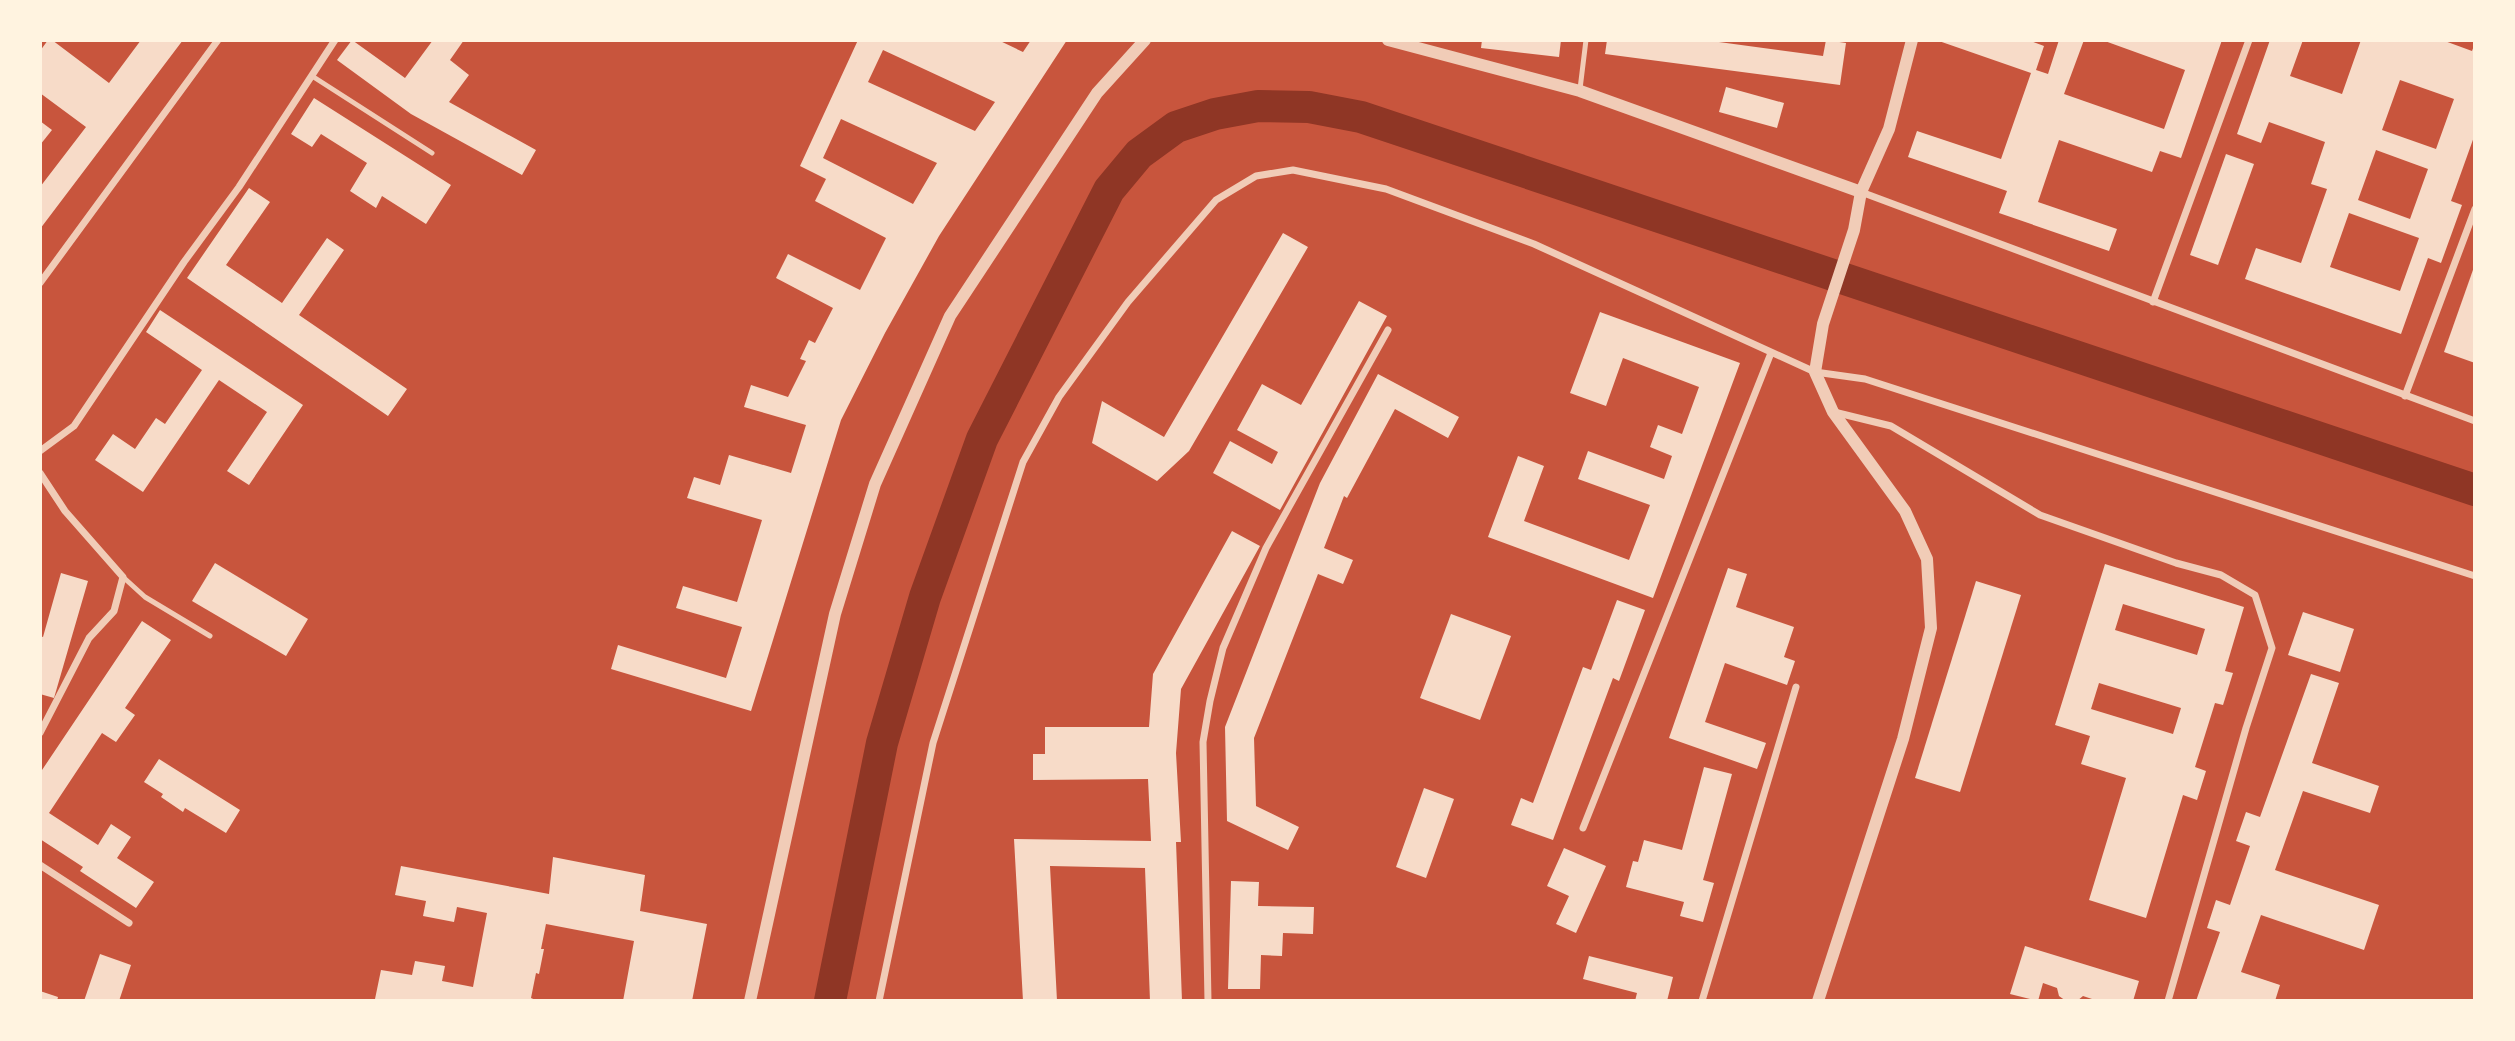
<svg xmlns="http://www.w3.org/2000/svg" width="2515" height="1041" viewBox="0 0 2515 1041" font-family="'Space Grotesk',sans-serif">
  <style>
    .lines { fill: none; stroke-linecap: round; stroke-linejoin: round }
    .canal { stroke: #8f3625; stroke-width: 32 }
    .building { fill: #f7dbc8; fill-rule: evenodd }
    .service { stroke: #f1ccb7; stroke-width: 5 }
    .minor { stroke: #f1ccb7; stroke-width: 7 }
    .tertiary { stroke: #f1ccb7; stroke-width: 12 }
  </style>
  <rect width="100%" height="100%" fill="#c8553d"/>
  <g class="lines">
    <path class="canal" d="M 830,1001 L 882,743 L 925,597 L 982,439 L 1109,190 L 1139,154 L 1176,127 L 1215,114 L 1258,106 L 1309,107 L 1361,117 L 2475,490"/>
  </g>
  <g class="building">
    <path d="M 48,40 L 52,40 L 109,83 L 141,40 L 183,40 L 40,229 L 40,187 L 86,127 L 40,93 L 40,51 Z"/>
    <path d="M 352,40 L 405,78 L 433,40 L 464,40 L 450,60 L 469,75 L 449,102 L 536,150 L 522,175 L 411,114 L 337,60 Z"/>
    <path d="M 858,40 L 998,40 L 1023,52 L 1031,40 L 1067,40 L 939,236 L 885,333 L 841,420 L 751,711 L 611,669 L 618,645 L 726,678 L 742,627 L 676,608 L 683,586 L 737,602 L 762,520 L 687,498 L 694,477 L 720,485 L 729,455 L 791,473 L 806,425 L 744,407 L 751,385 L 788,397 L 806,361 L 800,359 L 809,340 L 815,343 L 833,308 L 776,278 L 788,254 L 860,290 L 886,238 L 815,201 L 826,179 L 800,166 ZM 883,50 L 995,102 L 975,131 L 868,82 ZM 841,119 L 937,163 L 913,204 L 823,158 Z"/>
    <path d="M 1482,40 L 1561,40 L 1559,57 L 1481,48 Z"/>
    <path d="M 1607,40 L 1704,40 L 1823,56 L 1826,40 L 1846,43 L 1840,85 L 1605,54 Z"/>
    <path d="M 1936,40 L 2028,40 L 2044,46 L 2036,70 L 2048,74 L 2059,40 L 2084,40 L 2064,94 L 2164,129 L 2185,70 L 2102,40 L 2222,40 L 2181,158 L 2160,151 L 2152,172 L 2059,140 L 2038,202 L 2117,229 L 2109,251 L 1999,213 L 2007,191 L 1908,157 L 1917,131 L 2001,159 L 2031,73 Z"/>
    <path d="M 2270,40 L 2303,40 L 2290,76 L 2342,94 L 2361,40 L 2442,40 L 2472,51 L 2475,43 L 2475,134 L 2451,201 L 2462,205 L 2441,263 L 2428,258 L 2401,334 L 2245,279 L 2256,248 L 2301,263 L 2327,189 L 2311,184 L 2325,142 L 2269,122 L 2261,143 L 2237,134 ZM 2400,80 L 2454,99 L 2436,149 L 2382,130 ZM 2376,150 L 2428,169 L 2410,219 L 2358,200 ZM 2349,213 L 2419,238 L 2400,291 L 2330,267 Z"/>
    <path d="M 1726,87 L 1784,103 L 1777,128 L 1719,112 Z"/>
    <path d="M 314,98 L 451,185 L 426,224 L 382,196 L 376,208 L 350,191 L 367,163 L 321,134 L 312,147 L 291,134 Z"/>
    <path d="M 40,121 L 52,130 L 40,145 Z"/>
    <path d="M 2226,154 L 2254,164 L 2218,265 L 2190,255 Z"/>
    <path d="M 249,188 L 270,202 L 226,265 L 282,303 L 327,238 L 344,250 L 299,315 L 407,389 L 388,416 L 187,278 Z"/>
    <path d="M 1283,233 L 1308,247 L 1189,451 L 1157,481 L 1092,443 L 1102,401 L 1164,437 Z"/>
    <path d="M 2474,267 L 2475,267 L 2475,363 L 2444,352 Z"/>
    <path d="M 1359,301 L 1387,316 L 1280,510 L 1213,473 L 1230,441 L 1272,464 L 1278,452 L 1237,430 L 1262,384 L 1301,405 Z"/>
    <path d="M 160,310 L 303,405 L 249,485 L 227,471 L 267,412 L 219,380 L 143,492 L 95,460 L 113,434 L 135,449 L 156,418 L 165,424 L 202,370 L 146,332 Z"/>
    <path d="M 1600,312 L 1740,363 L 1653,598 L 1488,537 L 1518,456 L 1544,466 L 1524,521 L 1629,560 L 1650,505 L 1578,479 L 1588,451 L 1664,479 L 1672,456 L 1650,447 L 1658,425 L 1682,434 L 1699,387 L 1623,358 L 1606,406 L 1570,393 Z"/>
    <path d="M 1378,374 L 1459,417 L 1448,438 L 1395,409 L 1347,498 L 1344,496 L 1324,548 L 1353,560 L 1343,584 L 1318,574 L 1254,738 L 1256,806 L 1299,827 L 1288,850 L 1227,821 L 1225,727 L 1320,483 Z"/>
    <path d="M 1232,531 L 1260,546 L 1181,689 L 1176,753 L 1181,842 L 1176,842 L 1182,1001 L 1150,1001 L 1145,868 L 1050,866 L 1057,1001 L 1023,1001 L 1014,839 L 1151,841 L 1148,779 L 1033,780 L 1033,754 L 1045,754 L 1045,727 L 1149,727 L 1153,674 Z"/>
    <path d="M 215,563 L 308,619 L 286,656 L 192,601 Z"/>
    <path d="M 2105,564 L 2244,607 L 2225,671 L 2233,673 L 2223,705 L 2215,703 L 2195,767 L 2206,771 L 2197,800 L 2183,795 L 2146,918 L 2089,900 L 2126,778 L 2081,764 L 2090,736 L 2055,725 ZM 2123,604 L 2205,629 L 2197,655 L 2115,630 ZM 2099,683 L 2181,708 L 2173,734 L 2091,709 Z"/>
    <path d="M 1728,568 L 1747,574 L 1736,607 L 1794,627 L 1784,657 L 1795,661 L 1787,685 L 1725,663 L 1705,722 L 1766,743 L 1757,769 L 1669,738 Z"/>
    <path d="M 61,573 L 88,581 L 54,698 L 40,694 L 40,636 L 43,637 Z"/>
    <path d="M 1976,581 L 2021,595 L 1960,792 L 1915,778 Z"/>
    <path d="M 1617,600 L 1645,610 L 1619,681 L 1613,678 L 1553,840 L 1511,825 L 1521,798 L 1533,803 L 1583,667 L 1591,670 Z"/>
    <path d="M 2303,612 L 2354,629 L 2340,672 L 2288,655 Z"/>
    <path d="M 1451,614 L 1511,636 L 1480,720 L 1420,698 Z"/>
    <path d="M 142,621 L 171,640 L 125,708 L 135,715 L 116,742 L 102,733 L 49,813 L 98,845 L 111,824 L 131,837 L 117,858 L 154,882 L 136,908 L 80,871 L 83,867 L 40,839 L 40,773 Z"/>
    <path d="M 2311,674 L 2339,683 L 2312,763 L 2379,786 L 2370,813 L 2303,791 L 2275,870 L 2379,905 L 2364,950 L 2261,915 L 2241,972 L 2280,985 L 2275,1001 L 2196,1001 L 2220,932 L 2207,928 L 2216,900 L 2230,905 L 2250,846 L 2236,841 L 2246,812 L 2260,817 Z"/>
    <path d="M 159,759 L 240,810 L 226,833 L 185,808 L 183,812 L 161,797 L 163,794 L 144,782 Z"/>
    <path d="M 1704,767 L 1732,774 L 1703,880 L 1714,883 L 1703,922 L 1680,916 L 1684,902 L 1626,887 L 1633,861 L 1638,862 L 1644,840 L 1682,850 Z"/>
    <path d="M 1424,788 L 1454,799 L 1426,878 L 1396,867 Z"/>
    <path d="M 1564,848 L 1606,866 L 1576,933 L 1556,924 L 1569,896 L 1547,886 Z"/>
    <path d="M 553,857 L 645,875 L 640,911 L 707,924 L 692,1001 L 623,1001 L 634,941 L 546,924 L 541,949 L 544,949 L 539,974 L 536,973 L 531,998 L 538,1001 L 375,999 L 381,970 L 412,975 L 415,961 L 445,966 L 442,981 L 473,987 L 487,913 L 457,907 L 454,922 L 423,916 L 426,901 L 395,895 L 401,866 L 549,894 Z"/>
    <path d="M 1231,881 L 1259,882 L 1258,906 L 1314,907 L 1313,934 L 1283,933 L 1282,956 L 1261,955 L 1260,989 L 1228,989 Z"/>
    <path d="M 2025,946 L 2139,981 L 2133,1001 L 2098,1001 L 2083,996 L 2077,1001 L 2066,1001 L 2059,996 L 2057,988 L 2043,983 L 2038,1001 L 2010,994 Z"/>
    <path d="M 100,954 L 131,965 L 119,1001 L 84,1001 Z"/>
    <path d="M 1589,956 L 1673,977 L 1667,1001 L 1635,1001 L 1637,993 L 1583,979 Z"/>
    <path d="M 40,991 L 58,997 L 57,1001 L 40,1001 Z"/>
  </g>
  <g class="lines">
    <g class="service">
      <path d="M 312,76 L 432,153"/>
      <path d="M 1580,89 L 1586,40"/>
      <path d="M 123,577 L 145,597 L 210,636"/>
    </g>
    <g class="minor">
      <path d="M 1861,192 L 2475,421"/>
      <path d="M 40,283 L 218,40"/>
      <path d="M 2153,302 L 2249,40"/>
      <path d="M 2405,396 L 2475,209"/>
      <path d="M 1834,412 L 1891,426 L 2040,515 L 2176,563 L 2221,575 L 2255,595 L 2272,648 L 2246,728 L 2168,1001"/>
      <path d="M 40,451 L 74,426 L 184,262 L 239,187 L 335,40"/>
      <path d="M 40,473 L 65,511 L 123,577 L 114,611 L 89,638 L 40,733"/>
      <path d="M 1583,828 L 1771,353"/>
      <path d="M 40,865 L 129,923"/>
      <path d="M 879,1001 L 933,743 L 1023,462 L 1059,397 L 1128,302 L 1216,200 L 1256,176 L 1293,170 L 1386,189 L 1534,244 L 1815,372 L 1865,379 L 2475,576"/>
      <path d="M 1208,1001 L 1203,742 L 1210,701 L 1223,648 L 1266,548 L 1388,330"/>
      <path d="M 1702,1001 L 1796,687"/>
    </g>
    <g class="tertiary">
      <path d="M 1388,40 L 1580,91 L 1861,192"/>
      <path d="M 750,1001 L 835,614 L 875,484 L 950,316 L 1097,93 L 1145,40"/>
      <path d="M 1818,1001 L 1903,739 L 1931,628 L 1927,559 L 1905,511 L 1833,412 L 1815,372 L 1823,324 L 1854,230 L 1861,192 L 1889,129 L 1912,40"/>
    </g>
  </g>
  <rect width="2515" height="1041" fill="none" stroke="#fff3e0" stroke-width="84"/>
</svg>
